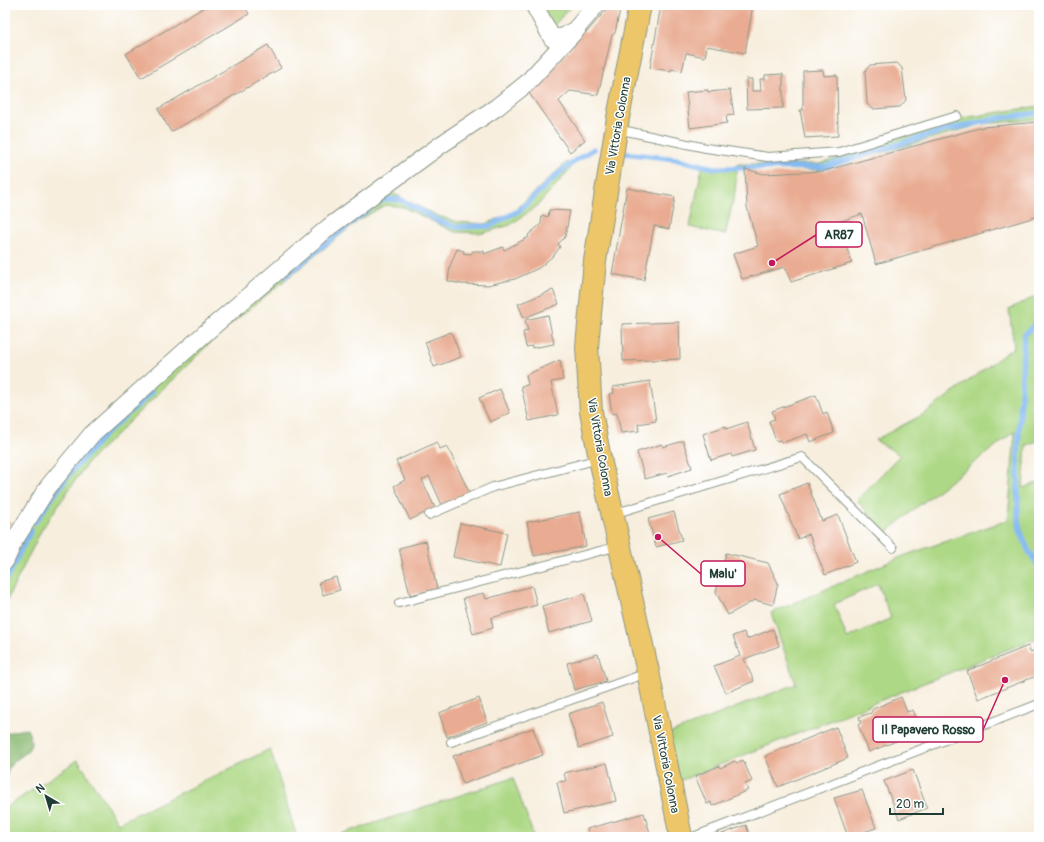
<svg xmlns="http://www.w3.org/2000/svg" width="1044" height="842" viewBox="0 0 1044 842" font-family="Pangolin,sans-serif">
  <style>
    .green { fill: #add885; stroke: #668a5c; fill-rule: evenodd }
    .forest { fill: #8ab872; stroke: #547a53 }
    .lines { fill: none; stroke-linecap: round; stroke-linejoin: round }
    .stream { stroke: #83b9f2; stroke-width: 5.5 }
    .building { fill: #e9ac92 }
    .lane-casing { stroke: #8b9688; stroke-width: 10 }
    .street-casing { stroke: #8b9688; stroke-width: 19 }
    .primary-casing { stroke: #8b9688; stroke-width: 24 }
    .lane { stroke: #fff; stroke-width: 8 }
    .street { stroke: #fff; stroke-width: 17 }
    .primary { stroke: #ecc669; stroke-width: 22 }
    .labels { text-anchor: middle; stroke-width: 3; stroke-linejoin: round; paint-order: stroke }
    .street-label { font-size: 12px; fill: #1f3d34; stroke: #fff }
    .leader { fill: none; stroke: #c2185b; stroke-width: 1.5 }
    .callout-dot { fill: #c2185b; stroke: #fff; stroke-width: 1.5 }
    .callout { fill: #fff; stroke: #c2185b; stroke-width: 1.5 }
    .callout-label { font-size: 13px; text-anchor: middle; font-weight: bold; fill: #1f3d34 }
  </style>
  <rect width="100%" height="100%" fill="#fff"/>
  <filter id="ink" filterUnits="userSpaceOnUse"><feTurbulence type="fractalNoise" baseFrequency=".025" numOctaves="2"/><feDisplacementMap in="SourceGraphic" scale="8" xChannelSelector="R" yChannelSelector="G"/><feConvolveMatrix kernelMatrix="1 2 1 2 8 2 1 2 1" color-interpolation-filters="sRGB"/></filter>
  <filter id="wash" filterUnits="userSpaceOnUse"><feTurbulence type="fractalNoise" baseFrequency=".012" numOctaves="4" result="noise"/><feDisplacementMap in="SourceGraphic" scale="16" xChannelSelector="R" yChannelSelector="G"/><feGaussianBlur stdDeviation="0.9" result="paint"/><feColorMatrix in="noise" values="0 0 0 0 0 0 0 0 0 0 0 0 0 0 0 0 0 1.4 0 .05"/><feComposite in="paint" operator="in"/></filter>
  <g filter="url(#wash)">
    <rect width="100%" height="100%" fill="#f7eedd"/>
    <g class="green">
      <path d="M 537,5 L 572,5 L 550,30 Z"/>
      <path d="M 1039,106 L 1039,119 L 983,124 L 820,170 L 739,169 L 737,170 L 735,192 L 725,235 L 690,227 L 702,167 L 737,170 L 737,164 L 820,164 L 957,119 Z"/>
      <path d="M 567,162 L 571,168 L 537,206 L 510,225 L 483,233 L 455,232 L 403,207 L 385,205 L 359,220 L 221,332 L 88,462 L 42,529 L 5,604 L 5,576 L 28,528 L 82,451 L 164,374 L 386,190 L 438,216 L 458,222 L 485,224 L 512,213 Z"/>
      <path d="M 1039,295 L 1039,440 L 1026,446 L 1023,488 L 1039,482 L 1039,637 L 677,782 L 668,734 L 796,684 L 771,613 L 903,556 L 1008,520 L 1015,431 L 917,507 L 885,534 L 857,500 L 900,455 L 875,440 L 924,414 L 1014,347 L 1009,309 ZM 878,584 L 891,618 L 847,638 L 834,604 Z"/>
      <path d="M 270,749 L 297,837 L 5,837 L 5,808 L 78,760 L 118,823 Z"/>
      <path d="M 513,778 L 534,837 L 332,837 Z"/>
    </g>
    <path class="forest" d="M 27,729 C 41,755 14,754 8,770 C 6,775 6,781 5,786 L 5,734 L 13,731 Z"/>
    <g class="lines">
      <g class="stream">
        <path d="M 624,153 L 676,159 L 714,168 L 824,167 L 942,131 L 1000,118 L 1039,113"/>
        <path d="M 285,276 L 376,203 L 387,199 L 401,200 L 439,221 L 456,227 L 490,226 L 520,210 L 558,174 L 576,160 L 594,149"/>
        <path d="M 1039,320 L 1024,335 L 1018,455 L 1018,517 L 1020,530 L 1028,550 L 1039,567"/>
        <path d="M 35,522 L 70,473 L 103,436 L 152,392"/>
        <path d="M 5,581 L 31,530"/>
      </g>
    </g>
    <g id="blocks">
      <g class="building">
        <path d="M 208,5 L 244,5 L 249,14 L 141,78 L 126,54 Z"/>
        <path d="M 610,5 L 621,5 L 615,33 L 612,35 L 598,95 L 570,91 L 559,101 L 585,140 L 570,152 L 529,93 L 572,47 L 574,39 L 583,31 L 587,32 Z"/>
        <path d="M 661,5 L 753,5 L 745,53 L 707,46 L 705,57 L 686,53 L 682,71 L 671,69 L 671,71 L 650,68 Z"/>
        <path d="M 268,45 L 281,68 L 171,132 L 158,109 Z"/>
        <path d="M 897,63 L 902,68 L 906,100 L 900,107 L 873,109 L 867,104 L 865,71 L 870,65 Z"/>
        <path d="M 823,70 L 824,76 L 837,75 L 838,136 L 805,138 L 800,110 L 803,110 L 803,71 Z"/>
        <path d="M 783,74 L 783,108 L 747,109 L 746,79 L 752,79 L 752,91 L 761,91 L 760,79 L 765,79 L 765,75 Z"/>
        <path d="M 708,90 L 708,92 L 730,90 L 734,115 L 726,116 L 727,123 L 690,128 L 686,92 Z"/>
        <path d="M 1039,122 L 1039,216 L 876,264 L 862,214 L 838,222 L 852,263 L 791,282 L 785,267 L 742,279 L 733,254 L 758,246 L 747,207 L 745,169 L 764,174 L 824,171 L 983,127 Z"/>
        <path d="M 627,188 L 675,197 L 669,229 L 654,226 L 644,280 L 612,274 Z"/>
        <path d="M 549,210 L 570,211 L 565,237 L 558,244 L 560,247 L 554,255 L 539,268 L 515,279 L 488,285 L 461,284 L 448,281 L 450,266 L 457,249 L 464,251 L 463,253 L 471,254 L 473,251 L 484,251 L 484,254 L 503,247 L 504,250 L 529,237 L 528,235 L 541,224 L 542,215 L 548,217 Z"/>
        <path d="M 553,290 L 559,304 L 524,318 L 518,304 Z"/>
        <path d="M 548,315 L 554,344 L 532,348 L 532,346 L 526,347 L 523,332 L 528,331 L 525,320 Z"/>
        <path d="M 679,322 L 680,359 L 623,361 L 622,324 Z"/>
        <path d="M 451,332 L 461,357 L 434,367 L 425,342 Z"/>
        <path d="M 560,360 L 563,380 L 551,382 L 558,415 L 529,421 L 521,386 L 528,385 L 526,375 Z"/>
        <path d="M 650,381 L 656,421 L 638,424 L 639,431 L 621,433 L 617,413 L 612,414 L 609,394 L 614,393 L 613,387 Z"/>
        <path d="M 500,389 L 510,413 L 490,422 L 479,398 Z"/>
        <path d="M 816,395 L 823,414 L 827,412 L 834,433 L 810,442 L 807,434 L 782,443 L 781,440 L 776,441 L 769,421 L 775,419 L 772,411 Z"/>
        <path d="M 747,422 L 755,450 L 732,457 L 731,454 L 711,460 L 703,434 L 726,426 L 726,429 Z"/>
        <path d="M 683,441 L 692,468 L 668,476 L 667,473 L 645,479 L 637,452 L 662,444 L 663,447 Z"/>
        <path d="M 437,442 L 440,449 L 447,446 L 470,494 L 443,507 L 429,476 L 422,480 L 435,508 L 410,520 L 394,486 L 405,480 L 396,461 Z"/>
        <path d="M 807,483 L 822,521 L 838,515 L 856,562 L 825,575 L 809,534 L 798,539 L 780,494 Z"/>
        <path d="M 580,512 L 586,546 L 534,556 L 527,522 Z"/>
        <path d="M 674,512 L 682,540 L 656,547 L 648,519 Z"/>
        <path d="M 5,518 L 11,523 L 5,531 Z"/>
        <path d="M 460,523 L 507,533 L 500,567 L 453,557 Z"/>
        <path d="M 426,541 L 437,589 L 410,595 L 399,548 Z"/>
        <path d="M 726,553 L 768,563 L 778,583 L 773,605 L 755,600 L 728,615 L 716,592 Z"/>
        <path d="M 336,577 L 340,590 L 323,595 L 319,582 Z"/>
        <path d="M 532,586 L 537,605 L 491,618 L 493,628 L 473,634 L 463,598 L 484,593 L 486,599 Z"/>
        <path d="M 584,594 L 592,621 L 549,633 L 542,606 Z"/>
        <path d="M 773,629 L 779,646 L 744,659 L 754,681 L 726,693 L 714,666 L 740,656 L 733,636 L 744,632 L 747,639 Z"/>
        <path d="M 1028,646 L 1030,652 L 1039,649 L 1039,675 L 978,699 L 967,671 Z"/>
        <path d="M 598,654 L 606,681 L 574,690 L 567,663 Z"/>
        <path d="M 901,697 L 907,712 L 913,710 L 921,730 L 915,731 L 916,733 L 869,752 L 858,725 L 861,723 L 859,717 L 871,713 L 873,709 Z"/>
        <path d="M 479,698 L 487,722 L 447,737 L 439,713 Z"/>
        <path d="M 602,702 L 613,737 L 579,748 L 568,714 Z"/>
        <path d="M 836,727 L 848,758 L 778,787 L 765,756 Z"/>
        <path d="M 533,728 L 543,755 L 463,784 L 453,756 Z"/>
        <path d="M 743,760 L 752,781 L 745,784 L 748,790 L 712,806 L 711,802 L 707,804 L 695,776 L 719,766 L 720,768 L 735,761 L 737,763 Z"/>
        <path d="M 607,763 L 616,801 L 564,813 L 557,782 L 566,781 L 564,773 Z"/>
        <path d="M 913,770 L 927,808 L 899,819 L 884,781 Z"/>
        <path d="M 862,790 L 876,828 L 848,837 L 834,798 Z"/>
        <path d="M 644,813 L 650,833 L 636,837 L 589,837 L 587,829 Z"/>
        <path d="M 746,825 L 750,837 L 714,837 Z"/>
      </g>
    </g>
  </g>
  <g filter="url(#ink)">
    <use href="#blocks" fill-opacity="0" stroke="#8b9688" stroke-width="1"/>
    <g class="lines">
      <defs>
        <g id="lane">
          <path d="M 617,129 L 706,148 L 768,157 L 839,152 L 957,116"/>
          <path d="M 613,514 L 802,457 L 893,548"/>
          <path d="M 429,515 L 493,487 L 599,459"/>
          <path d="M 399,603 L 619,546"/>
          <path d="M 451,742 L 647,673"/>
          <path d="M 693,837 L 1039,704"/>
        </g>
        <g id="street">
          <path d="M 534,5 L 552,38 L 563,37 L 575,30"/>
          <path d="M 575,30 L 596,5"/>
          <path d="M 5,561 L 14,541 L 48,487 L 92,434 L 211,328 L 329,227 L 442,144 L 497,107 L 526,84 L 577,29"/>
        </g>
        <path id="primary" d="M 640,5 L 618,118 L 595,261 L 587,346 L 591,412 L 600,459 L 648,672 L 681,837"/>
      </defs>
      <use href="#lane" class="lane-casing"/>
      <use href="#street" class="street-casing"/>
      <use href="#primary" class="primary-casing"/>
      <use href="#lane" class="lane"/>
      <use href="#street" class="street"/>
      <use href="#primary" class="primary"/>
    </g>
  </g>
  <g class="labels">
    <g class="street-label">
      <text transform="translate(618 126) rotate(-80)" y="4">Via Vittoria Colonna</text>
      <text transform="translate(600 447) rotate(80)" y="4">Via Vittoria Colonna</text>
      <text transform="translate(666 764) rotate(79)" y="4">Via Vittoria Colonna</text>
    </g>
  </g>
  <path class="leader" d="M772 263L816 235M658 537L701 574M1005 680L983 730"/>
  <g class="callout-dot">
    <circle cx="772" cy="263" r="4"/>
    <circle cx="658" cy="537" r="4"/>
    <circle cx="1005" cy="680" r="4"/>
  </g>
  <g class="callout">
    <rect x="816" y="222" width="46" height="25" rx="4"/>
    <rect x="701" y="561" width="44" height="25" rx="4"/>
    <rect x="873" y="717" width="110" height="25" rx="4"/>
  </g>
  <g class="callout-label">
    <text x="839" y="239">AR87</text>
    <text x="723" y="578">Malu'</text>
    <text x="928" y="734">Il Papavero Rosso</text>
  </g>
  <rect width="1044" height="842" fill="none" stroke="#fff" stroke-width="20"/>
  <g transform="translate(46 796) rotate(322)" stroke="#ffffff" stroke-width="3" paint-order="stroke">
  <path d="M0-3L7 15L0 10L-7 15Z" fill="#1f3d34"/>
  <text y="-6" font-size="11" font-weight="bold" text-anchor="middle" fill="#1f3d34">N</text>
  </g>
  <path d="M890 808v6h53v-6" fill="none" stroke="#1f3d34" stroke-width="2"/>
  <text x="896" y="808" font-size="12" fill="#1f3d34" stroke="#ffffff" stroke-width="3" paint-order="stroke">20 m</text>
</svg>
